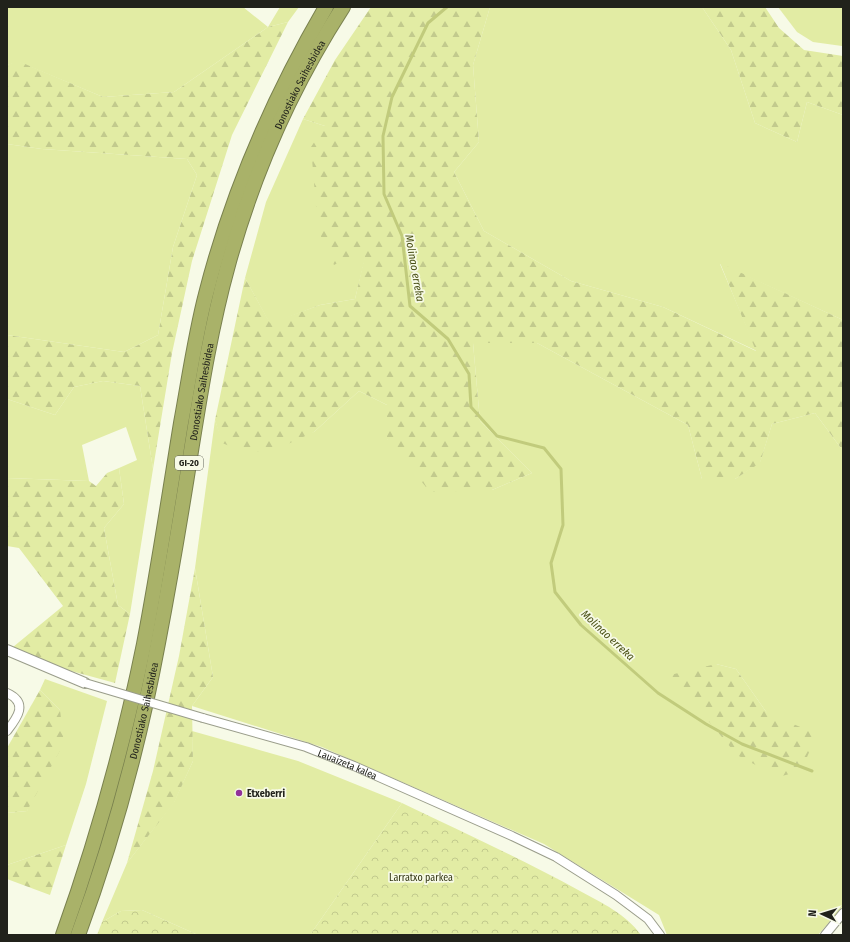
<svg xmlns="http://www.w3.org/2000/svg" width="850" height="942" viewBox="0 0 850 942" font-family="'Fira Sans Condensed',sans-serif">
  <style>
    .green { fill: #e2eca4; fill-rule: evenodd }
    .forest { fill: url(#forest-firs) }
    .park { fill: url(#park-crowns) }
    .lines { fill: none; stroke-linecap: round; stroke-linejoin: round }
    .stream { stroke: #c1cb7c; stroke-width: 3 }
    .minor-casing { stroke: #9a9d8b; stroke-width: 10 }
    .tertiary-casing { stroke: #9a9d8b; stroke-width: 12 }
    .motorway-casing { stroke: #79804e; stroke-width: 16 }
    .minor { stroke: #fff; stroke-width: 8 }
    .tertiary { stroke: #fff; stroke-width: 10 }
    .motorway { stroke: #a9b269; stroke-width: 14 }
    .minor-bridge-casing { stroke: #9a9d8b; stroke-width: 10; stroke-linecap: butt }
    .minor-bridge { stroke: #fff; stroke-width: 8 }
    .poi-dot { fill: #913199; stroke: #f7fae7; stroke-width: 1.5 }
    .labels { text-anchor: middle; stroke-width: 3.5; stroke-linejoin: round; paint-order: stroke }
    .shield { fill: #f7fae7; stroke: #616358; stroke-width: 1 }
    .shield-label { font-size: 9px; font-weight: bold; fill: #21221b }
    .street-label { font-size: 10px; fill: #21221b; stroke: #f7fae7 }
    .poi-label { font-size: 10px; font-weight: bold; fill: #21221b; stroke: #f7fae7; text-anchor: start }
    .park-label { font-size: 10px; fill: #303311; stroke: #f7fae7 }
    .water-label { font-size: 11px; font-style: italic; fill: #4a5016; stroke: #f7fae7 }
  </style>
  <defs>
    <pattern id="forest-firs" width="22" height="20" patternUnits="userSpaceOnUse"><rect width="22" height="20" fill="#e2eca4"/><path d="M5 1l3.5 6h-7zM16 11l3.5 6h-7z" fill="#c2ca8d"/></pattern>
    <pattern id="park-crowns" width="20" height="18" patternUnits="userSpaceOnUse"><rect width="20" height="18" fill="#e2eca4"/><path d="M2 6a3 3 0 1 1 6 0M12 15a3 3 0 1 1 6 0" fill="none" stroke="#c2ca8d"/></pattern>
  </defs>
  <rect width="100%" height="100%" fill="#f7fae7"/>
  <g class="green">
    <path d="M 7,7 L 243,7 L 268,27 L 280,7 L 299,7 L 288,22 L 268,27 L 174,92 L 103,97 L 19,62 L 7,65 Z"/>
    <path d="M 490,7 L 702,7 L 731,50 L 755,123 L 797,142 L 807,102 L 843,115 L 843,320 L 720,264 L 757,351 L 663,307 L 571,281 L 484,231 L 454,172 L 479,142 L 473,65 Z"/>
    <path d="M 778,7 L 843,7 L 842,46 L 813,42 L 797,32 Z"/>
    <path d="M 303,119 L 325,126 L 368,246 L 355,299 L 320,305 L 270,324 L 245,278 L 266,202 Z"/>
    <path d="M 7,144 L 42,149 L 187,159 L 197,175 L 173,247 L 158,335 L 124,352 L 7,335 Z"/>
    <path d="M 473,343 L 537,343 L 688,425 L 702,479 L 735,479 L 760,462 L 772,424 L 815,413 L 843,451 L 843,906 L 818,935 L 667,935 L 659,915 L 544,844 L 322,747 L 192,706 L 213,677 L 195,568 L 215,420 L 223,443 L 314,432 L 359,391 L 387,405 L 387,439 L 492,490 L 532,473 L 480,421 ZM 716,664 L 736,669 L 767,713 Z"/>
    <path d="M 103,381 L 140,386 L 153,469 L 130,614 L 118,605 L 104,528 L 124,504 L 119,468 L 137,460 L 126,427 L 82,445 L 89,481 L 7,478 L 7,399 L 55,415 L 74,387 Z"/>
    <path d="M 45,679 L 107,701 L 86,784 L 66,845 L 7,865 L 7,813 L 27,811 L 60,710 L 40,690 Z"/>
    <path d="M 192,731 L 298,761 L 402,803 L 310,935 L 198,935 L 142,910 L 121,911 L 102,922 L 127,863 L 174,802 L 193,761 Z"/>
  </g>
  <g class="forest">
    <path d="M 371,7 L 490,7 L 473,65 L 479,142 L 454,172 L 484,231 L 571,281 L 663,307 L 756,351 L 720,263 L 843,320 L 843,451 L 815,413 L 772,424 L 760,463 L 735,479 L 702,479 L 688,425 L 537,343 L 473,343 L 480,421 L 532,473 L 492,490 L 430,492 L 387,439 L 387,405 L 359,391 L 314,432 L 279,448 L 248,453 L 222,443 L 215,420 L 245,278 L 270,323 L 320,305 L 355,299 L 367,247 L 334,265 L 318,230 L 311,147 L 325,126 L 303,119 L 335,60 Z"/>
    <path d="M 702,7 L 765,7 L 779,28 L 804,50 L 843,56 L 843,115 L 807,102 L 797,142 L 755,123 L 731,50 Z"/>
    <path d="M 288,22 L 232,135 L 192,261 L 172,353 L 153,469 L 140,386 L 103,381 L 74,387 L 55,415 L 7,399 L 7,335 L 124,352 L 158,335 L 173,247 L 197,175 L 187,159 L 42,149 L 7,144 L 7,65 L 18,61 L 103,97 L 174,92 L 268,27 Z"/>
    <path d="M 119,468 L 124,504 L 104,528 L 118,605 L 130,614 L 115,683 L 53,666 L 13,647 L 63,606 L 19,548 L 7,546 L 7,478 L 89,481 L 96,486 L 107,473 Z"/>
    <path d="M 195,568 L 213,677 L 192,706 L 193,761 L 174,803 L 127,863 L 153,771 L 179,656 Z"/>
    <path d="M 716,664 L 736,669 L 767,713 L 817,734 L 801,771 L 778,777 L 737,755 L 670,675 Z"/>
    <path d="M 40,690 L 60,710 L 64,743 L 27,811 L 7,813 L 7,748 Z"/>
    <path d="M 66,845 L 50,895 L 7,879 L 7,865 Z"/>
  </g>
  <g class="park">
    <path d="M 402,803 C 462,832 522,859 580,891 C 602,903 626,914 641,935 L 310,935 Z"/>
    <path d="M 142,910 L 198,935 L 97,935 L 102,922 L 121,911 Z"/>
  </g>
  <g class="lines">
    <path class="stream" d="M 447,7 L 428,23 L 392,97 L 383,136 L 384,194 L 402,236 L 410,306 L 448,339 L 469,374 L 471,407 L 497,436 L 544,448 L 561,469 L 563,525 L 551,563 L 555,592 L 581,625 L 658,693 L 706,724 L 742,744 L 812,771"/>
    <defs>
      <g id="minor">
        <path d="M 7,693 C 29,703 17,718 7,731"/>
        <path id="s1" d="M 203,718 L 306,747 L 354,766 L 512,836 L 556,857 L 616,895 L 648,919 L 660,935"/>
        <path d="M 825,935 L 843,913"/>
      </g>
      <path id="tertiary" d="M 7,650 L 85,683"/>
      <g id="motorway">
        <path d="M 63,935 C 97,840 124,743 144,644 C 158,571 169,497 181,423 C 189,380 195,336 206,294 C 232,192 273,98 326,7"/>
        <path id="s2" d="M 78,935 C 112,843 140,740 158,643 C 170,580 181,515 191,451 C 201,389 211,326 228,265 C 253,174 292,86 343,7"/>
      </g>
    </defs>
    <use href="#minor" class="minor-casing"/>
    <use href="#tertiary" class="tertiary-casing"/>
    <use href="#motorway" class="motorway-casing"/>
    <use href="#minor" class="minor"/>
    <use href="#tertiary" class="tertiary"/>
    <use href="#motorway" class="motorway"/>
    <defs>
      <path id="minor-bridge" d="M 85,683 L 203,718"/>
    </defs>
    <use href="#minor-bridge" class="minor-bridge-casing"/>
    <use href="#minor-bridge" class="minor-bridge"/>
  </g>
  <circle class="poi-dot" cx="239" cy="793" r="4"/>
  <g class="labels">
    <rect class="shield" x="175" y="456" width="28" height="14" rx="3"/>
    <g class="shield-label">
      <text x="189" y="466">GI-20</text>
    </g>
    <g class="street-label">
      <text dy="4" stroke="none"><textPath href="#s2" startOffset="882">Donostiako Saihesbidea</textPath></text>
      <text dy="4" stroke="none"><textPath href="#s2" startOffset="558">Donostiako Saihesbidea</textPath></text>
      <text dy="4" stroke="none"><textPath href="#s2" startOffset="234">Donostiako Saihesbidea</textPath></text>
      <text dy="4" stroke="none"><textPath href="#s1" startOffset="152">Lauaizeta kalea</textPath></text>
    </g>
    <g class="poi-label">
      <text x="247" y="797">Etxeberri</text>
    </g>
    <g class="park-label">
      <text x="421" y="881">Larratxo parkea</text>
    </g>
    <g class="water-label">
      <text transform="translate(415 268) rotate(80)" y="4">Molinao erreka</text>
      <text transform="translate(608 635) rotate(43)" y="4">Molinao erreka</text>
    </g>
  </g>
  <rect width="850" height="942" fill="none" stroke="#21221b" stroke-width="16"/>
  <g transform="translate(822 914) rotate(274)" stroke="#f7fae7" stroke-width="3" paint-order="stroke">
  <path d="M0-3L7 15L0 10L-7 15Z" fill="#21221b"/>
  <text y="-6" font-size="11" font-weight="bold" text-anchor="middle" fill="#21221b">N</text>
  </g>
</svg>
